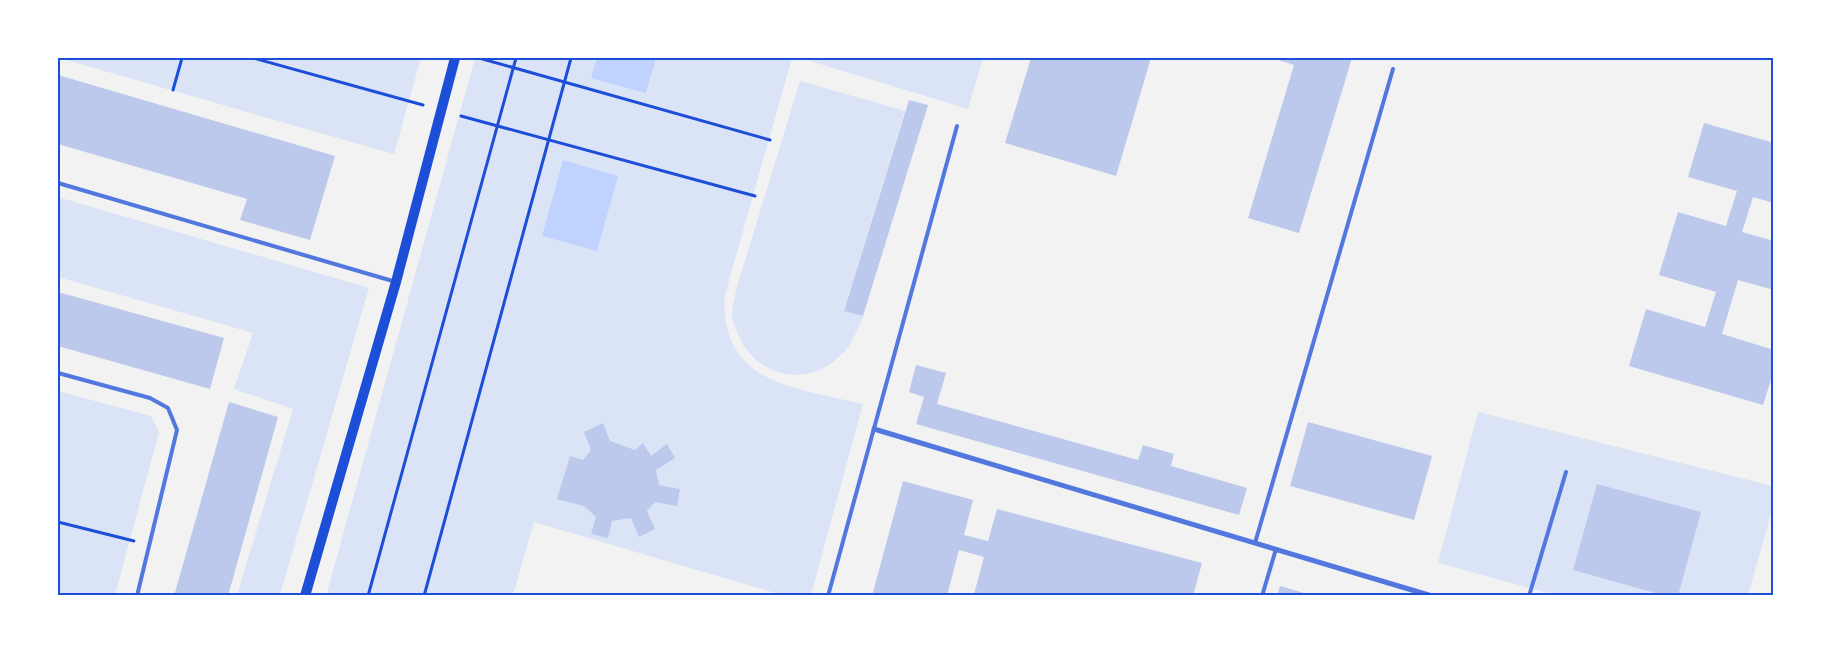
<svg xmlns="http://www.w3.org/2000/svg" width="1831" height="653" viewBox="0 0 1831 653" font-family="'Nunito Sans',sans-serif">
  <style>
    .green { fill: #dbe4f7 }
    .water { fill: #bfd3fe }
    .building { fill: #bdc9ec }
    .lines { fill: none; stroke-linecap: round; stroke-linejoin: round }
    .path { stroke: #1d4ed8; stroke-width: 3 }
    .service { stroke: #5277de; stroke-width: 4 }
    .minor { stroke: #5277de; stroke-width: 5 }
    .secondary { stroke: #1d4ed8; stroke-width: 10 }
    .neatline { fill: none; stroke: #1d4ed8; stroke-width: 2 }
  </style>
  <rect width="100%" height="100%" fill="#f2f2f2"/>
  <g class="green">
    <path d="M 59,58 L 421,58 L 394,154 Z"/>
    <path d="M 475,58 L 792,58 L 725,295 C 719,384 796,388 863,404 L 811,595 L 782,595 L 534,522 L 513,595 L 326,596 Z"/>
    <path d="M 800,58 L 983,58 L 968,109 Z"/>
    <path d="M 800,81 L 905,111 L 844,310 L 863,316 C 857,330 852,346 840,356 C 805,390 754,376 737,332 C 736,327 732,322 732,317 C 731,309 735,298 736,290 Z"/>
    <path d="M 58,197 L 369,288 L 280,595 L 237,595 L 293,409 L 234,389 L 253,333 L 58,277 Z"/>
    <path d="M 58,391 L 151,416 L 159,432 L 115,595 L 58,595 Z"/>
    <path d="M 1478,412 L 1773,486 L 1773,507 L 1748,595 L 1555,595 L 1438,563 Z"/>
  </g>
  <g class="water">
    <path d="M 597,58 L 656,58 L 646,93 L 591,78 Z"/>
    <path d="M 563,160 L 618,176 L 597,251 L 542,236 Z"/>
  </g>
  <g class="building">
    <path d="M 1031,58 L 1151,58 L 1116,176 L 1005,143 Z"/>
    <path d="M 1272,58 L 1352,58 L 1299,233 L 1248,218 L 1294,65 Z"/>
    <path d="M 58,75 L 335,156 L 310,240 L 240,220 L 247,199 L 58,144 Z"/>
    <path d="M 909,100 L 928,105 L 863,316 L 844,311 Z"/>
    <path d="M 1704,123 L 1774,143 L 1774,203 L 1753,197 L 1742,232 L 1774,241 L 1774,290 L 1738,280 L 1722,334 L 1774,350 L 1774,370 L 1763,405 L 1629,366 L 1646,309 L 1705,327 L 1716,292 L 1659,275 L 1678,212 L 1726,226 L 1737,191 L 1688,177 Z"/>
    <path d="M 58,292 L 224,338 L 210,389 L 58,346 Z"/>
    <path d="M 916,365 L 946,373 L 937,404 L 1138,460 L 1143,445 L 1174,454 L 1171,466 L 1247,488 L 1239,515 L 916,424 L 924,397 L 909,392 Z"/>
    <path d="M 229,402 L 278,417 L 228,596 L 174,596 Z"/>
    <path d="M 1308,422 L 1432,456 L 1414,520 L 1290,486 Z"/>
    <path d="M 603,423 L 610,441 L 635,450 L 643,443 L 651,456 L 667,444 L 675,458 L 656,470 L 659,485 L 680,489 L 677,506 L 655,502 L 647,511 L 655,529 L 639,537 L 631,518 L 612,521 L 608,538 L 591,534 L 596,517 L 584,506 L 557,499 L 570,456 L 583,460 L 591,450 L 584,432 Z"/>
    <path d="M 903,481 L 973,500 L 964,535 L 988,541 L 997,509 L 1202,563 L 1193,596 L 981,596 L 974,594 L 984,557 L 959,550 L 947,596 L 872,596 Z"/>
    <path d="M 1597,484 L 1701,512 L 1678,596 L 1666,596 L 1573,570 Z"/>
    <path d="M 1280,586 L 1311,595 L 1311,596 L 1277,596 Z"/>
  </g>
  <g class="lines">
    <g class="path">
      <path d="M 253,58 L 423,105"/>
      <path d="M 479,58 L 770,140"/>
      <path d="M 173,90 L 182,58"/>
      <path d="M 461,116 L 755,196"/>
      <path d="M 58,522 L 134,541"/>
      <path d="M 368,596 L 516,58"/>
      <path d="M 424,596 L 571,58"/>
    </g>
    <g class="service">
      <path d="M 58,183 L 396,282"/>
      <path d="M 58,373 L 150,398 L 168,408 L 177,430 L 137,596"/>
      <path d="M 1255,543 L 1393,69"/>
      <path d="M 828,596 L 957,126"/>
      <path d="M 1262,596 L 1276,549"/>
      <path d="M 1529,596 L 1566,472"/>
    </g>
    <path class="minor" d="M 874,429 L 1432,596"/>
    <path class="secondary" d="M 305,596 L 396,282 L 455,58"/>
  </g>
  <rect width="1831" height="653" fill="none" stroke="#ffffff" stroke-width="118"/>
  <rect x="59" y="59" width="1713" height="535" class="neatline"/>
</svg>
